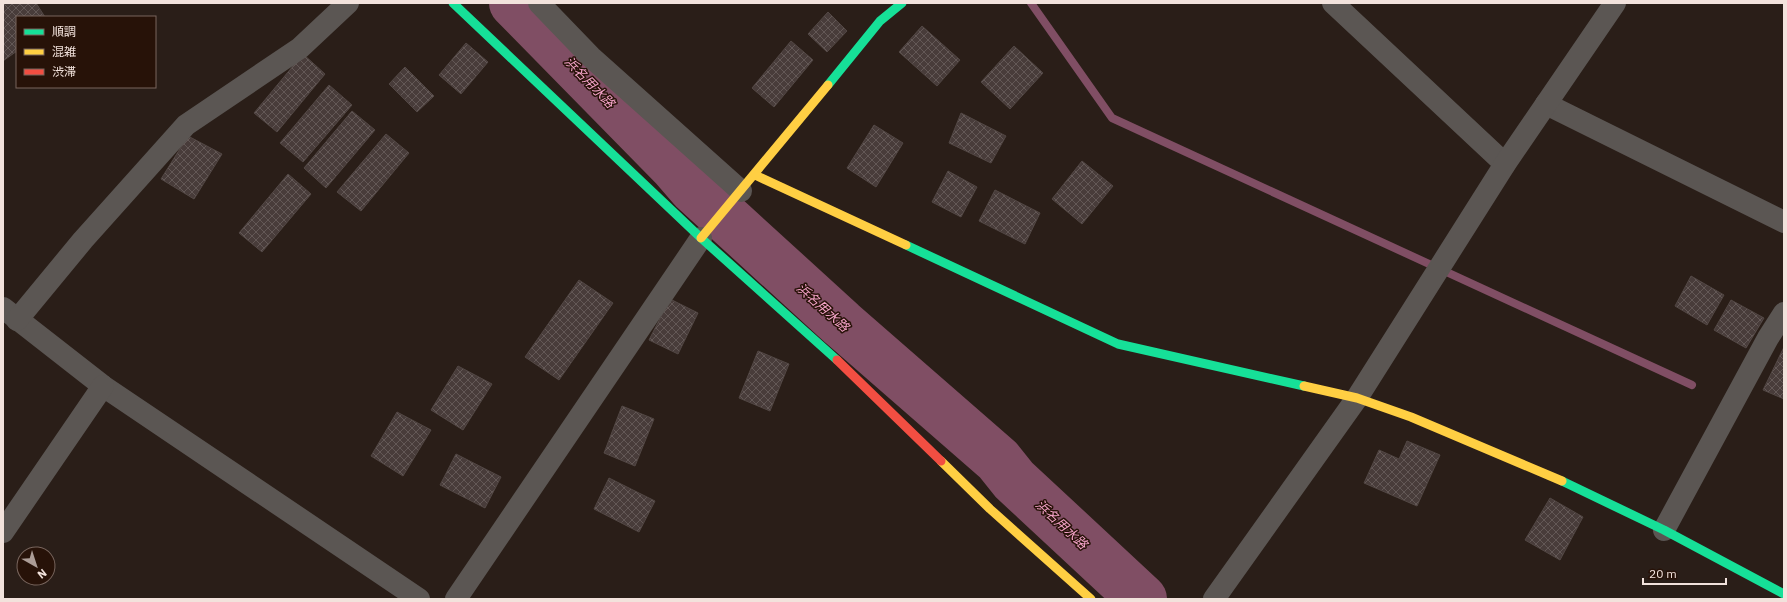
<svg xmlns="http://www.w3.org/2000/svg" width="1787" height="602" viewBox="0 0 1787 602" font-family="'IBM Plex Sans','Noto Sans JP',sans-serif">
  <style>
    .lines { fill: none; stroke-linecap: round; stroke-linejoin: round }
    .stream { stroke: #804e64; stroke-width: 8 }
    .river { stroke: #804e64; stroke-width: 50 }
    .building { fill: url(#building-cross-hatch); stroke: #524744 }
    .street { stroke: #5b5653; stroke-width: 22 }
    .fast { stroke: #16e098; stroke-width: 9 }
    .slow { stroke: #ffcf43; stroke-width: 9 }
    .jam { stroke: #f24e42; stroke-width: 9 }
    .labels { text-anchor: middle; stroke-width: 3; stroke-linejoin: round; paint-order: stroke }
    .water-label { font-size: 13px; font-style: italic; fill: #f4a3c8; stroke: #271208 }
  </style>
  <defs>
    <pattern id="building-cross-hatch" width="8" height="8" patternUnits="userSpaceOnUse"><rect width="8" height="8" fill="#483c3a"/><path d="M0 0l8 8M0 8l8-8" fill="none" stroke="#635856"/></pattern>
  </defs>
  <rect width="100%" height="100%" fill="#2a1e18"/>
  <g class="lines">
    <path class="stream" d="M 1031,3 L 1112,118 L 1692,385"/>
    <path class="river" d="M 514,3 L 674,166 L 693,188 L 842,324 L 998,460 L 1014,480 L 1142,599"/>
  </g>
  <g class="building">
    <path d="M 3,3 L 36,3 L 45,17 L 17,17 L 17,51 L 3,61 Z"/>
    <path d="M 828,12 L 847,31 L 827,52 L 808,34 Z"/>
    <path d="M 922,26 L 960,60 L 937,86 L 899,52 Z"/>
    <path d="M 791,41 L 813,60 L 774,107 L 752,88 Z"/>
    <path d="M 466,43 L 488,62 L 461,94 L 439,75 Z"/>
    <path d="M 1014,46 L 1043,73 L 1010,109 L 981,82 Z"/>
    <path d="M 303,54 L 325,74 L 277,132 L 254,113 Z"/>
    <path d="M 405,67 L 434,96 L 417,112 L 389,84 Z"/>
    <path d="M 329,85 L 352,105 L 303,162 L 280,143 Z"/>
    <path d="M 352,111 L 375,130 L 326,188 L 304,168 Z"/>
    <path d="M 961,113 L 1006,136 L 991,163 L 949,143 Z"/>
    <path d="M 874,125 L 903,143 L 876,187 L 847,168 Z"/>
    <path d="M 386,134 L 409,153 L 361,211 L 337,192 Z"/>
    <path d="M 188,136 L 222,154 L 194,199 L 161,179 Z"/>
    <path d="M 1082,161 L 1113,186 L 1082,224 L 1052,199 Z"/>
    <path d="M 948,171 L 977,187 L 961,217 L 932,202 Z"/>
    <path d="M 288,174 L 311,194 L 262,252 L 239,233 Z"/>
    <path d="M 995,190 L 1040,213 L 1025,244 L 979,221 Z"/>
    <path d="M 1691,276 L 1724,295 L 1707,325 L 1675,306 Z"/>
    <path d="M 579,280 L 613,303 L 559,380 L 525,357 Z"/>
    <path d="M 670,299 L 698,313 L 678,354 L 649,340 Z"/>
    <path d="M 1731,300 L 1764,318 L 1746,348 L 1714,330 Z"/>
    <path d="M 1784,347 L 1784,399 L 1763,390 Z"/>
    <path d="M 758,351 L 789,364 L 770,411 L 739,398 Z"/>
    <path d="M 458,366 L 492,384 L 463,430 L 431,410 Z"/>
    <path d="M 622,406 L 654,419 L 635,466 L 604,453 Z"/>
    <path d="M 397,412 L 431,430 L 403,476 L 371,456 Z"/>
    <path d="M 1407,441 L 1440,455 L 1417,506 L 1364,483 L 1379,450 L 1399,459 Z"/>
    <path d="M 456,454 L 501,477 L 485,508 L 440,485 Z"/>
    <path d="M 609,478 L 655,501 L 639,532 L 594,509 Z"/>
    <path d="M 1550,498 L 1583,517 L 1560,560 L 1525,540 Z"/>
  </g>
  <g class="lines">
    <g class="street">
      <path d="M 539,3 L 591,57 L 741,191"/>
      <path d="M 1333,3 L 1505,164"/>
      <path d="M 1546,104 L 1784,222"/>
      <path d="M 3,308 L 103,386 L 419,599"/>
      <path d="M 17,320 L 83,240 L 186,125 L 300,48 L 348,3"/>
      <path d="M 1664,530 L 1768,338 L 1784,313"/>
      <path d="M 3,532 L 103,386"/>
      <path d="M 456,599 L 701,238"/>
      <path d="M 1214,599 L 1357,398 L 1505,164 L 1615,3"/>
    </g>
    <g class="fast">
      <path d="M 453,3 L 701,238 L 837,360"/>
      <path d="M 828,85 L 880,21 L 902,3"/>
      <path d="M 906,245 L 1118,344 L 1304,386"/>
      <path d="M 1562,481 L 1664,530 L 1784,594"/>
    </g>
    <g class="slow">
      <path d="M 755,175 L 906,245"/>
      <path d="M 701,238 L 828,85"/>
      <path d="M 1304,386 L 1357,398 L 1411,417 L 1562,481"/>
      <path d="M 941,461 L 990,509 L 1091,599"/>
    </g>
    <path class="jam" d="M 837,360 L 941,461"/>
  </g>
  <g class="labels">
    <g class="water-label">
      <text transform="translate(590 82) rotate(46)" y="5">浜名用水路</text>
      <text transform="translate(823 307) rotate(42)" y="5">浜名用水路</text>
      <text transform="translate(1062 524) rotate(43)" y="5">浜名用水路</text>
    </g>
  </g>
  <rect width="1787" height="602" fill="none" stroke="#f2e2dc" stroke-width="8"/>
  <rect x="16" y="16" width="140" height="72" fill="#271208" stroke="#78655d"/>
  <rect x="24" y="29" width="20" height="6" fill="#16e098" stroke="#78655d"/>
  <text x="52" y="36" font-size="12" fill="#f2e2dc">順調</text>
  <rect x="24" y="49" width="20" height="6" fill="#ffcf43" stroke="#78655d"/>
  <text x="52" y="56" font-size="12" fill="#f2e2dc">混雑</text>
  <rect x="24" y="69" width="20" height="6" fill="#f24e42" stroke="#78655d"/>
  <text x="52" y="76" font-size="12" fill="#f2e2dc">渋滞</text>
  <g transform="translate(36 566) rotate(141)"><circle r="19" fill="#271208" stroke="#78655d"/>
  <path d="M0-3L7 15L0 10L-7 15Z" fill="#ac9d97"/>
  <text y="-6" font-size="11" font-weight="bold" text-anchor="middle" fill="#f2e2dc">N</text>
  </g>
  <path d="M1643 578v6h83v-6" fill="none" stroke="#f2e2dc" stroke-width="2"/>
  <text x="1649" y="578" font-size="12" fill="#f2e2dc" stroke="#271208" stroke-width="3" paint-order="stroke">20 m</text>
</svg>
